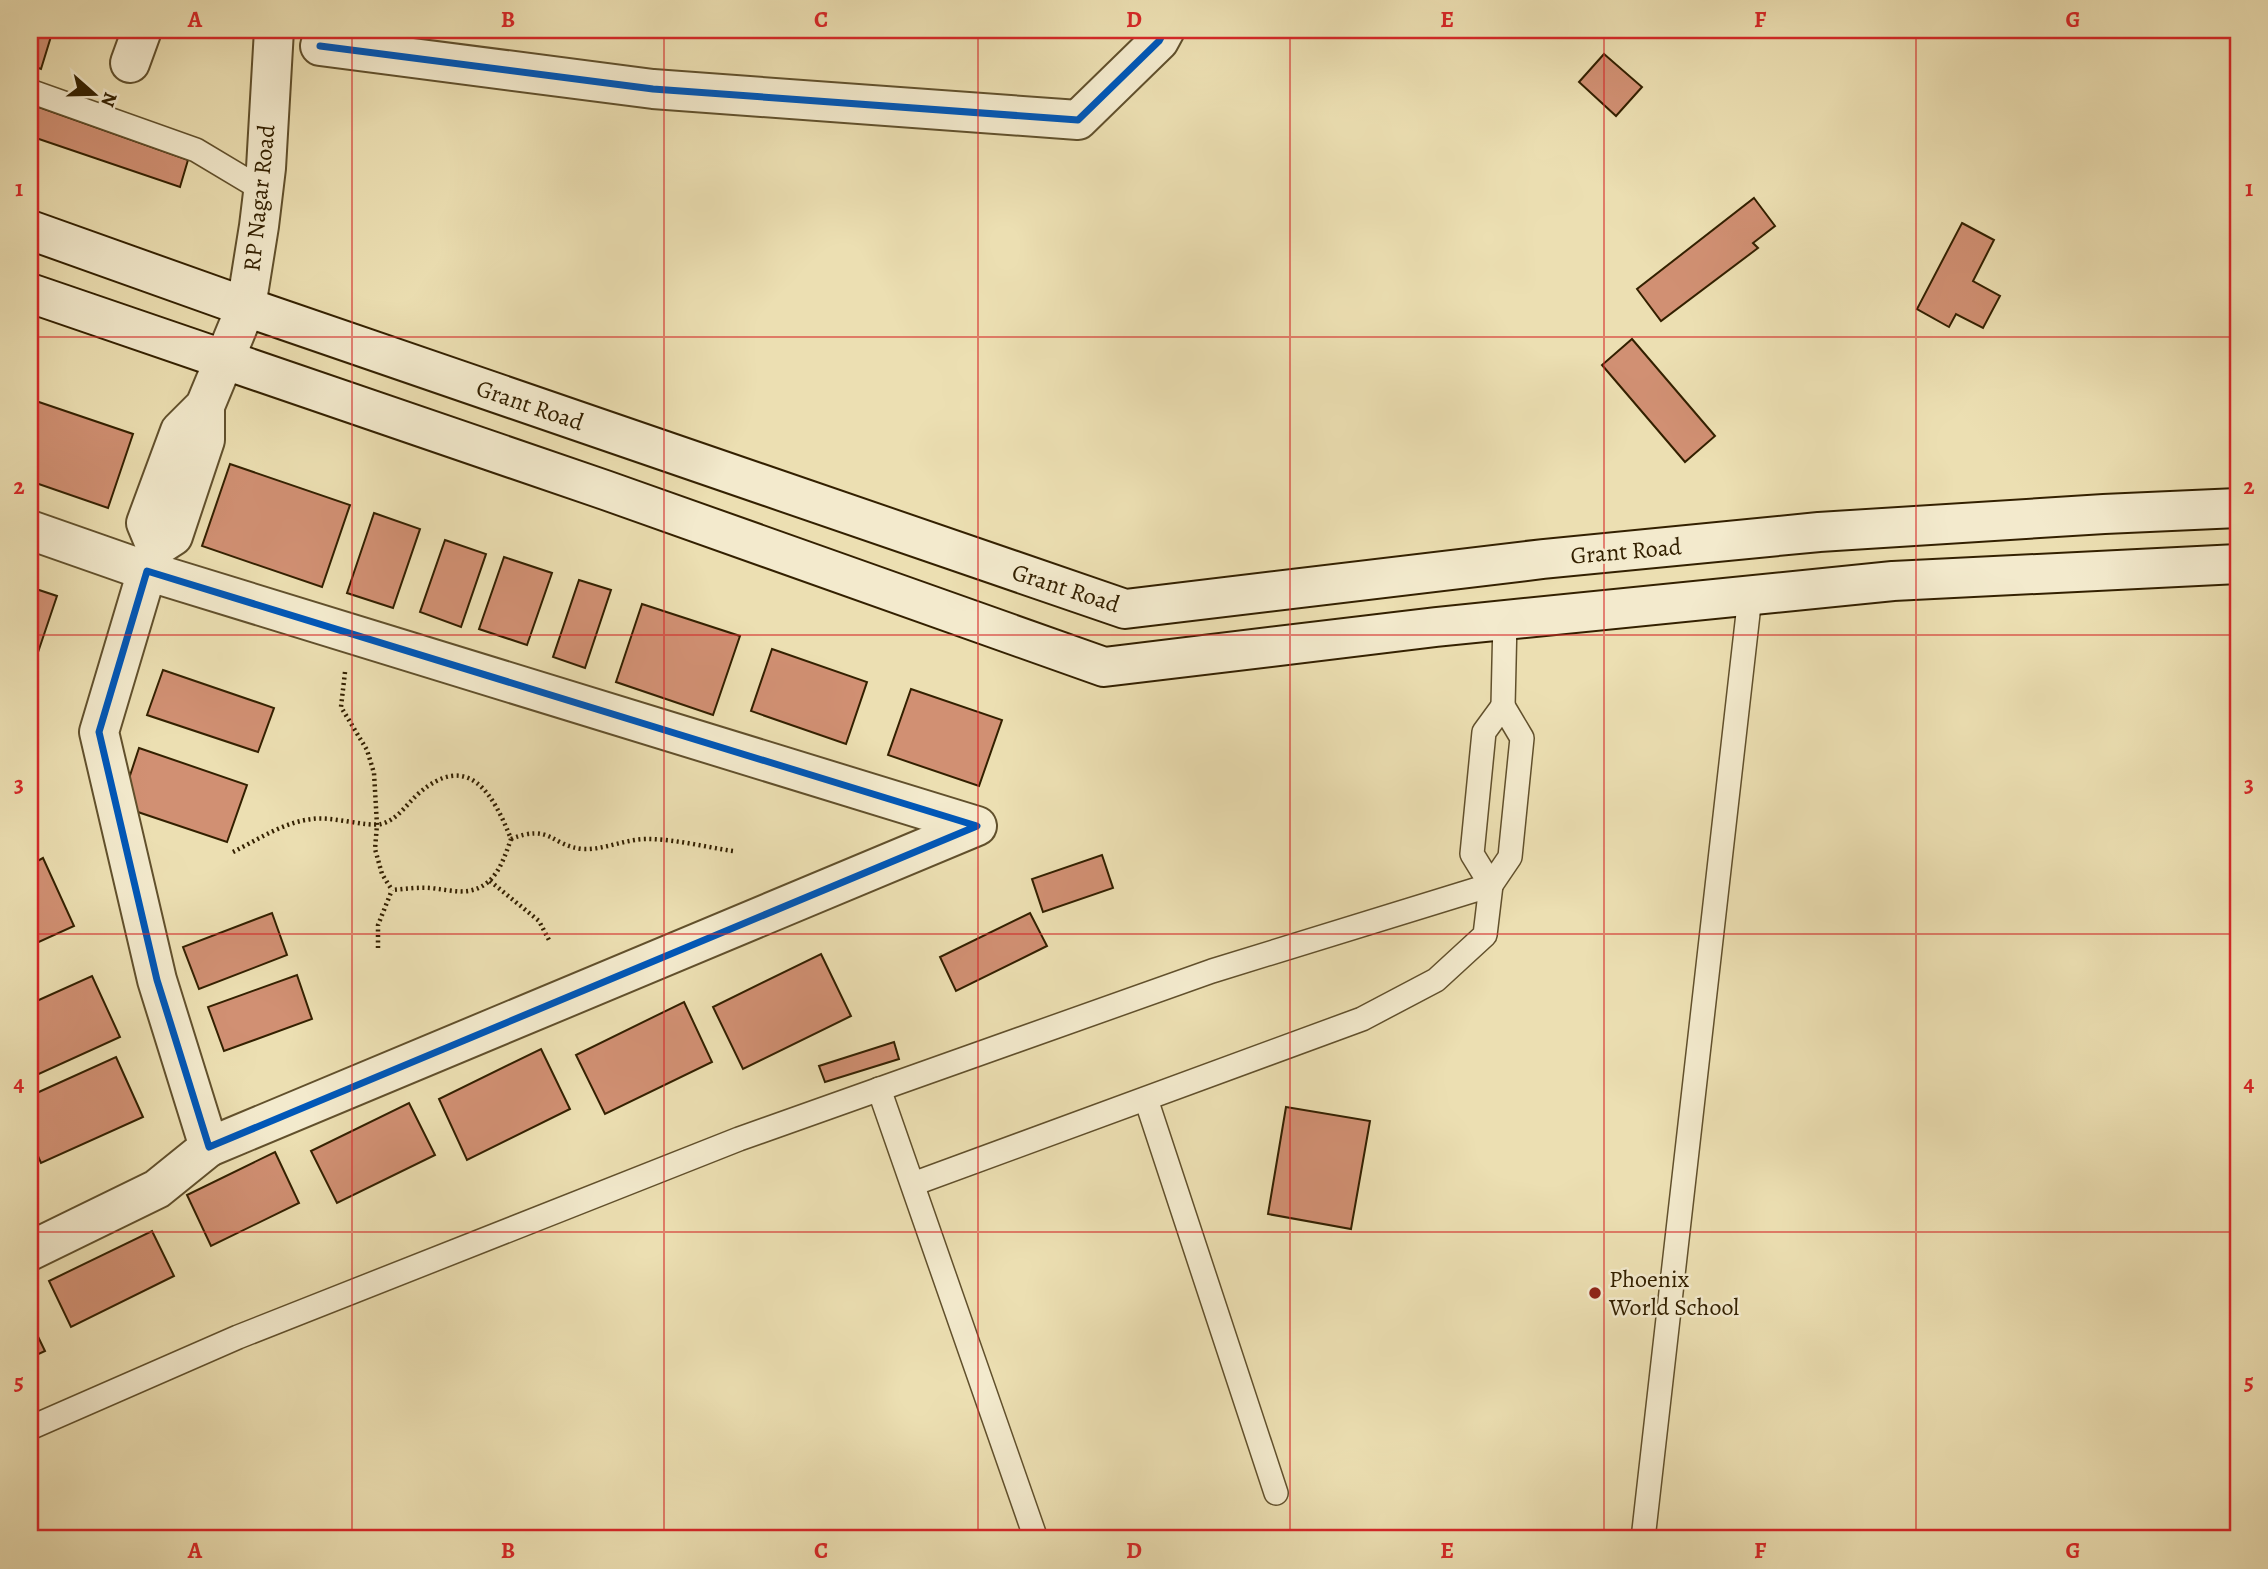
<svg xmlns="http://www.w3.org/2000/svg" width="2268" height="1569" viewBox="0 0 2268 1569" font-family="Alegreya,serif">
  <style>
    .building { fill: #d19073; stroke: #332000; stroke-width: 2 }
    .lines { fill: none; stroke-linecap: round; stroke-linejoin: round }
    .service-casing { stroke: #61502c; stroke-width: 26 }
    .minor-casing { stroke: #61502c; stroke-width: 42 }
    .secondary-casing { stroke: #332000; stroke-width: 42 }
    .path { stroke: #332000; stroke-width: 4.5; stroke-dasharray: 2 3.5; stroke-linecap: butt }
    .service { stroke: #f3eacd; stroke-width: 23 }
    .minor { stroke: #f3eacd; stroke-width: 38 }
    .secondary { stroke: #f3eacd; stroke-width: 38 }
    .cycleway-casing { stroke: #f3eacd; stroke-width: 11 }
    .cycleway { stroke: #0057b8; stroke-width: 7 }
    .grid { fill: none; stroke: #d62828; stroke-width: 2; stroke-opacity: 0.55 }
    .poi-dot { fill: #8f2418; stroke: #f3eacd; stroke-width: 2.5 }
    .labels { text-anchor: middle; stroke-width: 5; stroke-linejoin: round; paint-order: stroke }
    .street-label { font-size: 24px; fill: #332000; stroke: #f3eacd }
    .poi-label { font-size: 24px; fill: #332000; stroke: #f3eacd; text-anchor: start }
    .neatline { fill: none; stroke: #d62828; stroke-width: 2.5 }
    .grid-label { font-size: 23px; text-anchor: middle; font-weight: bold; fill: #d62828 }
  </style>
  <rect width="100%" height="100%" fill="#ecdfb2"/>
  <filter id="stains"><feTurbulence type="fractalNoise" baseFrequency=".00286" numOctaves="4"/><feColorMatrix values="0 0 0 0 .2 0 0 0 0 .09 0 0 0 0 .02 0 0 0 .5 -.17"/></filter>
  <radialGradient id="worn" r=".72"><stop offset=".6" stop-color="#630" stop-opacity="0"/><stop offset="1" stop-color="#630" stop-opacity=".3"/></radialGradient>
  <g class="building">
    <path d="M 30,30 L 53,30 L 41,69 L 30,65 Z"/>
    <path d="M 1604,54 L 1642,87 L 1616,116 L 1579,82 Z"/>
    <path d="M 30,104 L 188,160 L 180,187 L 30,136 Z"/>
    <path d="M 1754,198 L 1775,226 L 1753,243 L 1758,248 L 1661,321 L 1637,289 Z"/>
    <path d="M 1962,223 L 1994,240 L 1973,281 L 2000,296 L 1983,328 L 1956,314 L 1949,327 L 1917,309 Z"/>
    <path d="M 1632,339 L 1715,436 L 1685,462 L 1602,365 Z"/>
    <path d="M 30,399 L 133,434 L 108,508 L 30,481 Z"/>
    <path d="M 230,464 L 350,505 L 322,587 L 202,546 Z"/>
    <path d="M 374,513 L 420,529 L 393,608 L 347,593 Z"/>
    <path d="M 445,540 L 486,554 L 461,627 L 420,612 Z"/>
    <path d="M 504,557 L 552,573 L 527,645 L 479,629 Z"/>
    <path d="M 579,580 L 611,590 L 585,668 L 553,657 Z"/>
    <path d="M 30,587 L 57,596 L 30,676 Z"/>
    <path d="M 642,604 L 740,636 L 713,715 L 616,682 Z"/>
    <path d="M 772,649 L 867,682 L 846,744 L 751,711 Z"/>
    <path d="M 163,670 L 274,708 L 258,752 L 147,715 Z"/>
    <path d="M 911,689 L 1002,720 L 979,786 L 888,755 Z"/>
    <path d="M 139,748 L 247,785 L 227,842 L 120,806 Z"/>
    <path d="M 1102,855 L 1113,888 L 1043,912 L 1032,879 Z"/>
    <path d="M 43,858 L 74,926 L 30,946 L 30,865 Z"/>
    <path d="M 272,913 L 287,955 L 199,989 L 183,947 Z"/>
    <path d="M 1030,913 L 1047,946 L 956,991 L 940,957 Z"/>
    <path d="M 821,954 L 851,1016 L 743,1069 L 713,1007 Z"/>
    <path d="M 297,975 L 312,1019 L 224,1051 L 208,1007 Z"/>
    <path d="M 92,976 L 120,1037 L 30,1078 L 30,1004 Z"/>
    <path d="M 684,1002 L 712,1062 L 605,1114 L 576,1055 Z"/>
    <path d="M 894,1042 L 899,1059 L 825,1082 L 819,1066 Z"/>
    <path d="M 541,1049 L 570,1109 L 467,1160 L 439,1099 Z"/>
    <path d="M 116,1057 L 143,1117 L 41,1163 L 30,1138 L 30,1096 Z"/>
    <path d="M 409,1103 L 435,1155 L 337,1203 L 311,1151 Z"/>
    <path d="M 1286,1107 L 1370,1121 L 1351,1229 L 1268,1214 Z"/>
    <path d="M 275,1152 L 299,1203 L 211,1246 L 187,1195 Z"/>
    <path d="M 152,1231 L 174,1276 L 71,1327 L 49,1281 Z"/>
    <path d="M 30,1320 L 45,1351 L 30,1358 Z"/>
  </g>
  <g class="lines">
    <defs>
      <g id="service">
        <path d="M 30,91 L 196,150 L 263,190"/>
        <path d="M 1503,706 L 1522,738 L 1510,857 L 1491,885 L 1472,854 L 1484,732 Z"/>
        <path d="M 1503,706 L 1505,620"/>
        <path d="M 879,1089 L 1036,1539"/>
        <path d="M 1146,1099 L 1276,1493"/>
        <path d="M 30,1428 L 238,1337 L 739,1139 L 1212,971 L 1491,885 L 1485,935 L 1436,980 L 1362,1019 L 913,1184"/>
        <path d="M 1643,1539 L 1750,596"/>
      </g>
      <g id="minor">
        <path d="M 320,46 L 653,89 L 1078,120 L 1159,41 L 1165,30"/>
        <path d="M 130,63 L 142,30"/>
        <path d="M 30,530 L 147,571 L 156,547 L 173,536 L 205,440 L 205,406"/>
        <path d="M 156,547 L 146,523 L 180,431 L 205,406 L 246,307 L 259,226 L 266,168 L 274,30"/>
        <path d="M 147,571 L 977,826 L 209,1147 L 157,980 L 99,732 Z"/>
        <path d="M 30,1251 L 157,1189 L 209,1147"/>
      </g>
      <g id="secondary">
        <path d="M 30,230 L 246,307 L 1125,609 L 1543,559 L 1819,532 L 2104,514 L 2238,508"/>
        <path d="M 30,293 L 605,490 L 1104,667 L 1436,627 L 1893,581 L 2238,564"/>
      </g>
    </defs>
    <use href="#service" class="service-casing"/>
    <use href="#minor" class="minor-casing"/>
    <use href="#secondary" class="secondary-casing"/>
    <g class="path">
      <path d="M 345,672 L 341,707 L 367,750 L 374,773 L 377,825 L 375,849 L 382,874 L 392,890"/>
      <path d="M 511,839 C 551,823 551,846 583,849 C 604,850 625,839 647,839 C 675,839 705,847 733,851"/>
      <path d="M 233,852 C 257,840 284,822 312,819 C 332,816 366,827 381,824 C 397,820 406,805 418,794 C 468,750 493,793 511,839 C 506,853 500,872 488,882 C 470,897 451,890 430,888 C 418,887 405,889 392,890"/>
      <path d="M 490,881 L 539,921 L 550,942"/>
      <path d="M 378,948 L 378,925 L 392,890"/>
    </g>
    <use href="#service" class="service"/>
    <use href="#minor" class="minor"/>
    <use href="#secondary" class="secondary"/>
    <defs>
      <g id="cycleway">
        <path d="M 320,46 L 653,89 L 1078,120 L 1159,41 L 1165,30"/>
        <path d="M 147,571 L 977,826 L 209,1147 L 157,980 L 99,732 Z"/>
      </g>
    </defs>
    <use href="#cycleway" class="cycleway-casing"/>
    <use href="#cycleway" class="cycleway"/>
  </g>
  <path class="grid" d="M 352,30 L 352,1539M 664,30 L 664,1539M 978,30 L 978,1539M 1290,30 L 1290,1539M 1604,30 L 1604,1539M 1916,30 L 1916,1539M 30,337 L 2238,337M 30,635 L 2238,635M 30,934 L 2238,934M 30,1232 L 2238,1232"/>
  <circle class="poi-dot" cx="1595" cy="1293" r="7"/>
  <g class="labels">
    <g class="street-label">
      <text transform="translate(259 198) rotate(-84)" y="8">RP Nagar Road</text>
      <text transform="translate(530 405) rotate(19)" y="8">Grant Road</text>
      <text transform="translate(1626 551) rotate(-5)" y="8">Grant Road</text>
      <text transform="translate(1066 588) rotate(18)" y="8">Grant Road</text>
    </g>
    <g class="poi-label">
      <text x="1609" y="1287">Phoenix<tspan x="1609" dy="28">World School</tspan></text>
    </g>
  </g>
  <rect width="2268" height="1569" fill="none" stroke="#ecdfb2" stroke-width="77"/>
  <g transform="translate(94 94) rotate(110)" stroke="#f3eacd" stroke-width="5" paint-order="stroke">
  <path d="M0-5L12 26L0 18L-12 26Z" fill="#332000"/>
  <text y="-10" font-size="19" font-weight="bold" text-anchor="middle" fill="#332000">N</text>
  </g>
  <rect x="38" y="38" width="2192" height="1492" class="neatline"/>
  <g class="grid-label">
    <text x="195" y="27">A</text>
    <text x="508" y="27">B</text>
    <text x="821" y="27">C</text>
    <text x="1134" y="27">D</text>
    <text x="1447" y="27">E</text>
    <text x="1760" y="27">F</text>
    <text x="2073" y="27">G</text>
    <text x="19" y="196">1</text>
    <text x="2249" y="196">1</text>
    <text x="19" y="494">2</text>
    <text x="2249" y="494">2</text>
    <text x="19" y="792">3</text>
    <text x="2249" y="792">3</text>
    <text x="19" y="1091">4</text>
    <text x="2249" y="1091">4</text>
    <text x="19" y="1389">5</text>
    <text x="2249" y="1389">5</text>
    <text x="195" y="1558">A</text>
    <text x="508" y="1558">B</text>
    <text x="821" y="1558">C</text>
    <text x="1134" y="1558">D</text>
    <text x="1447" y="1558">E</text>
    <text x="1760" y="1558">F</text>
    <text x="2073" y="1558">G</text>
  </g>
  <rect width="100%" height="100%" filter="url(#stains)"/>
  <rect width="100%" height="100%" fill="url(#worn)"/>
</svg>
